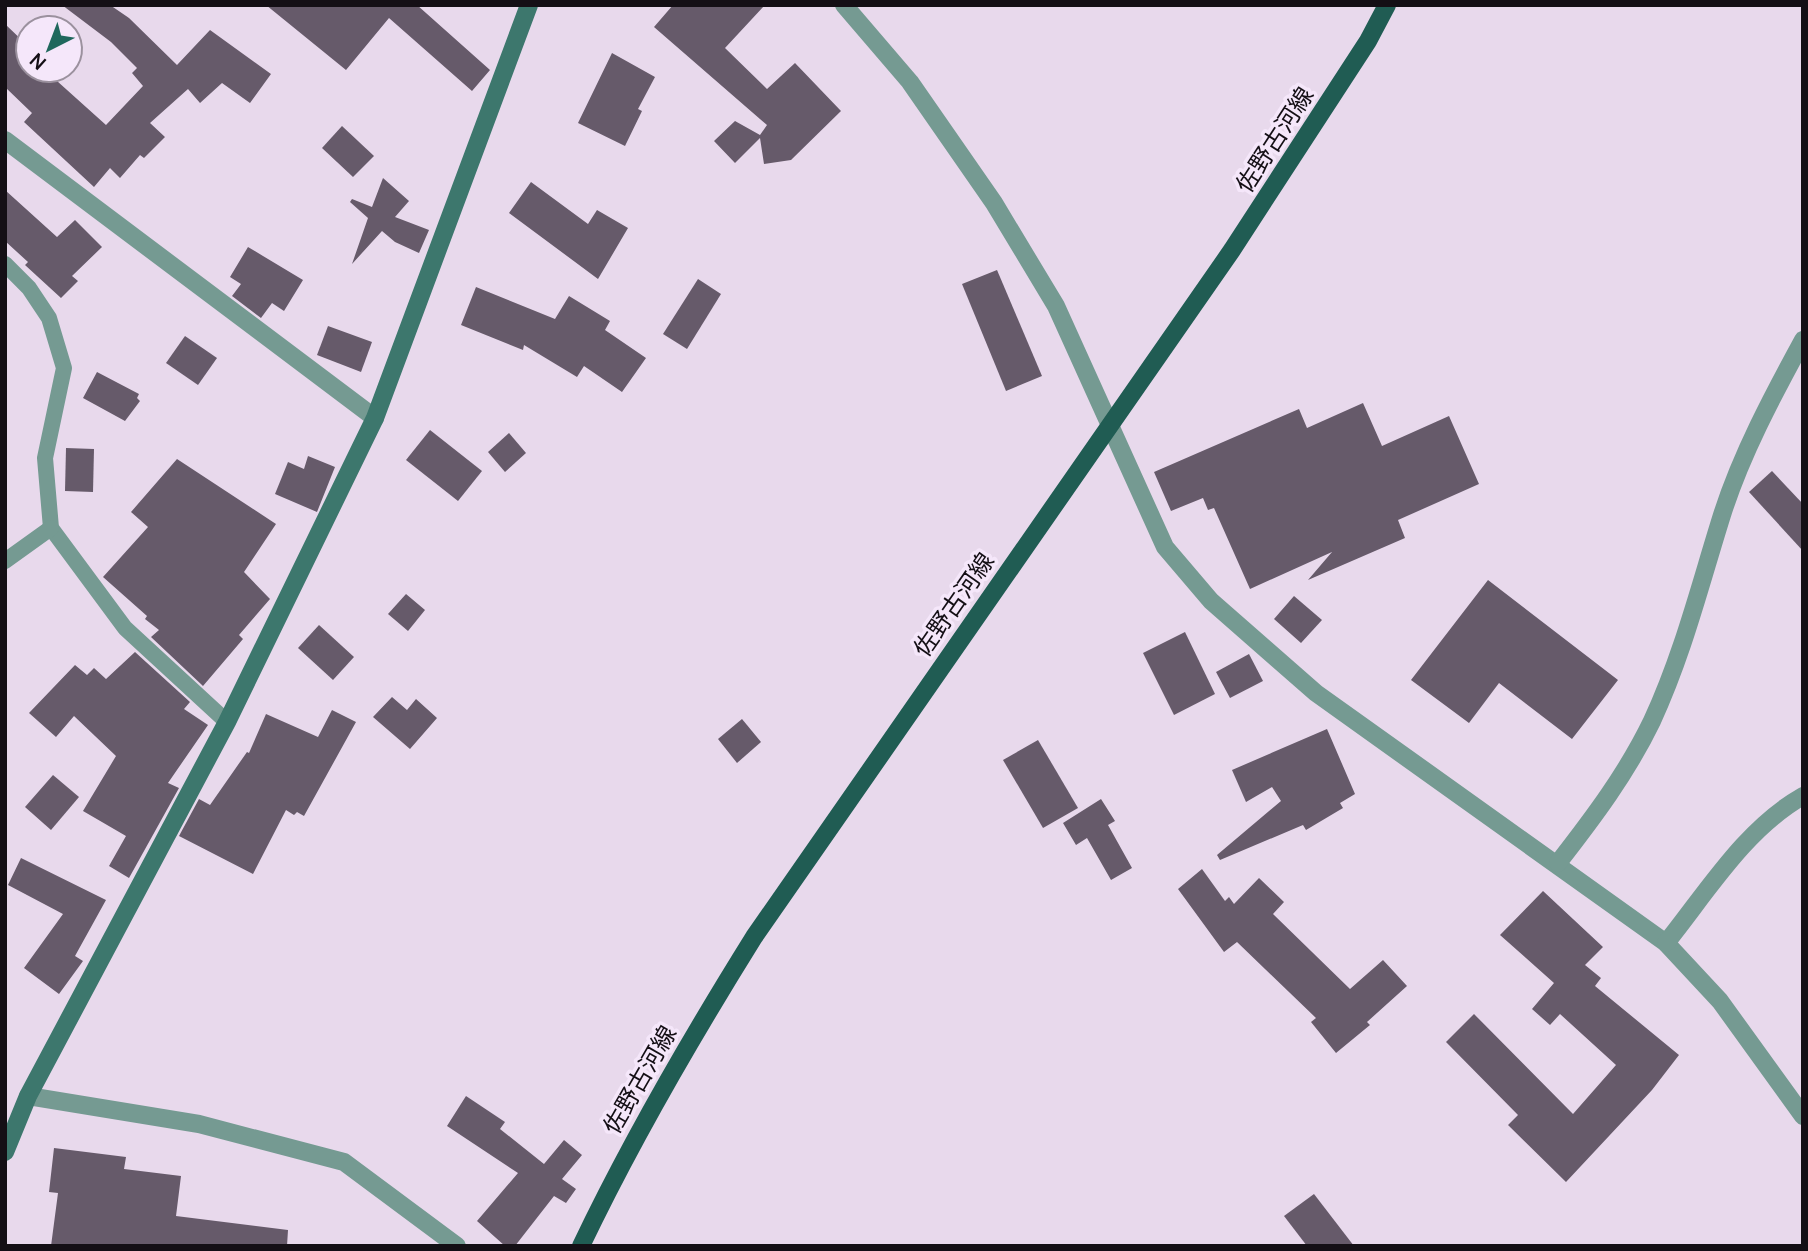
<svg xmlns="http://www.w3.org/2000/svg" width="1808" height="1251" viewBox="0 0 1808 1251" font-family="Manrope,'Noto Sans JP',sans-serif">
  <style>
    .building { fill: #665a6a }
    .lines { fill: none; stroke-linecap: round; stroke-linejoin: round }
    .lane { stroke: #759a92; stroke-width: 16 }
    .street { stroke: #759a92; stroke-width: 18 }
    .secondary { stroke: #3d776d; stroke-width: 18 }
    .primary { stroke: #205c53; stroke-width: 18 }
    .labels { text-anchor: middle; stroke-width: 7; stroke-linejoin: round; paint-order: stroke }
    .street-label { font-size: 24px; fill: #140f15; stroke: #f5e7fa }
  </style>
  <rect width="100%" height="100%" fill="#e8d9ec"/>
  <g class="building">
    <path d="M 62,5 L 110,5 L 129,18 L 177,65 L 210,30 L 271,74 L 250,103 L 222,83 L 200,103 L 188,89 L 150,123 L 165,137 L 144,158 L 140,155 L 120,178 L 110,168 L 94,187 L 24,122 L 32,113 L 5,87 L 5,24 L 28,46 L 28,70 L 54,70 L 61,77 L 57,81 L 106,125 L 143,86 L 132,73 L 137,68 L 111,42 Z"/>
    <path d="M 266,5 L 417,5 L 490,70 L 472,91 L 389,18 L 346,70 Z"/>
    <path d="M 673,5 L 765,5 L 725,48 L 767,89 L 795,63 L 841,111 L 791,160 L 764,164 L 760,138 L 735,163 L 714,141 L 735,121 L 760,135 L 767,125 L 654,27 Z"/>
    <path d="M 612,53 L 655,77 L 638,109 L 642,111 L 625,146 L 578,123 Z"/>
    <path d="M 342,126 L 374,156 L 353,177 L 322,148 Z"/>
    <path d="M 383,178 L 409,201 L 395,217 L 429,230 L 419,253 L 395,242 L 382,231 L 352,264 L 368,218 L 350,202 L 352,199 L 372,207 Z"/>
    <path d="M 531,182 L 588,224 L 597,210 L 628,228 L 598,279 L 509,213 Z"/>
    <path d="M 5,190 L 57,237 L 75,220 L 102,247 L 72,276 L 78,281 L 61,298 L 25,265 L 28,262 L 5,241 Z"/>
    <path d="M 248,247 L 303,280 L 284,311 L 272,303 L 261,318 L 232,296 L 241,284 L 230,277 Z"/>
    <path d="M 997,270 L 1042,376 L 1006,391 L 962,284 Z"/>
    <path d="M 698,279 L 721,294 L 687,349 L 663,334 Z"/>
    <path d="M 476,287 L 555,319 L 569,296 L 610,321 L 605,330 L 646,358 L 622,392 L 584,366 L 577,377 L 524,345 L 523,350 L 461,325 Z"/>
    <path d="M 328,326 L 372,342 L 361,372 L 317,355 Z"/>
    <path d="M 185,336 L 217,358 L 198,385 L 166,363 Z"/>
    <path d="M 97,372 L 139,394 L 137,398 L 140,401 L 125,421 L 83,398 Z"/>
    <path d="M 1363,403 L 1382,446 L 1449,416 L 1479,484 L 1398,520 L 1405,538 L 1308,580 L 1332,552 L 1250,589 L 1214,508 L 1208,510 L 1203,498 L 1171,511 L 1154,472 L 1299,409 L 1307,428 Z"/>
    <path d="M 430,430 L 482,471 L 458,501 L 406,460 Z"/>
    <path d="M 509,433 L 526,453 L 505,472 L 488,452 Z"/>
    <path d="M 66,448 L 94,449 L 93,492 L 65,491 Z"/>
    <path d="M 308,456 L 335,467 L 317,512 L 275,494 L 288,462 L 304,469 Z"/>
    <path d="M 177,459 L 276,524 L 244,572 L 270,599 L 239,635 L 243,639 L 203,686 L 151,637 L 159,630 L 145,619 L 147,616 L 103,577 L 148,527 L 131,512 Z"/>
    <path d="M 1772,471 L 1803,504 L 1803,551 L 1749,492 Z"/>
    <path d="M 1488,580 L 1618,680 L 1572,739 L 1499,683 L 1469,723 L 1411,680 Z"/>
    <path d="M 406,594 L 425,610 L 408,631 L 388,614 Z"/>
    <path d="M 1294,596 L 1322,620 L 1301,643 L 1274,619 Z"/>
    <path d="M 319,625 L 354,657 L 333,680 L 298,648 Z"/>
    <path d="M 1185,632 L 1215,694 L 1174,715 L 1143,653 Z"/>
    <path d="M 135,652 L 190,702 L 184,709 L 208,725 L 168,783 L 179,788 L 129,878 L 109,866 L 126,836 L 83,811 L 116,756 L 74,716 L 56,737 L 29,713 L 75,665 L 87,675 L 94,668 L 106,679 Z"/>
    <path d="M 1249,654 L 1263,681 L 1230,698 L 1216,672 Z"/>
    <path d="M 392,697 L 407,710 L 416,699 L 437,718 L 410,749 L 373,717 Z"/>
    <path d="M 332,710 L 356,722 L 304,816 L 297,812 L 294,815 L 286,810 L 253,874 L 179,836 L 199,799 L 210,805 L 247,752 L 249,753 L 266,714 L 318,737 Z"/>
    <path d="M 742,719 L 761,742 L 737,763 L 718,739 Z"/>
    <path d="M 1327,729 L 1355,794 L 1340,803 L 1343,808 L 1306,830 L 1303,825 L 1220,860 L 1217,855 L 1281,801 L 1272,787 L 1246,802 L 1232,770 Z"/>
    <path d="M 1038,740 L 1078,808 L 1043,828 L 1003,760 Z"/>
    <path d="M 53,775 L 79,797 L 51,830 L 25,807 Z"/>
    <path d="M 1101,799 L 1115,821 L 1108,825 L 1132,868 L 1111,880 L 1087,838 L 1076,845 L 1063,823 Z"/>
    <path d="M 21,858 L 106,900 L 75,956 L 83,961 L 59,994 L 24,968 L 63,914 L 8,885 Z"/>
    <path d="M 1202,869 L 1225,901 L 1229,897 L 1234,904 L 1259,878 L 1284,902 L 1273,914 L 1350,989 L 1383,960 L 1407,986 L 1367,1022 L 1370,1025 L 1336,1053 L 1311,1022 L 1316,1018 L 1237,942 L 1224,952 L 1178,889 Z"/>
    <path d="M 1543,891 L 1603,947 L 1585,965 L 1601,978 L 1595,986 L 1679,1055 L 1652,1090 L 1566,1182 L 1508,1125 L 1518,1115 L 1446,1042 L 1474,1014 L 1573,1114 L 1616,1065 L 1560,1014 L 1550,1025 L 1532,1009 L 1554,983 L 1500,935 Z"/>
    <path d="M 466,1096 L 505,1122 L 500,1129 L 544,1164 L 564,1140 L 582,1155 L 562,1179 L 576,1189 L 566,1203 L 554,1196 L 515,1246 L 505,1246 L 477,1221 L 518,1173 L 447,1126 Z"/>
    <path d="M 54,1148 L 126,1157 L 124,1169 L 181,1176 L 176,1216 L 288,1230 L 287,1246 L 51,1246 L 58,1193 L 49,1192 Z"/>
    <path d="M 1314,1194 L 1354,1246 L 1307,1246 L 1284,1216 Z"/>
  </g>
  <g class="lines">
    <g class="lane">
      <path d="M 5,264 L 29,288 L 49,318 L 64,368 L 45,458 L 51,528 L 125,628 L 227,722"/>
      <path d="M 5,561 L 51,528"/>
    </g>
    <g class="street">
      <path d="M 844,5 L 910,82 L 994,203 L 1056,306 L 1165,547 L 1211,601 L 1316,693 L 1666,943 L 1720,1001 L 1803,1116"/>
      <path d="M 5,140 L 375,418"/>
      <path d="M 1558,863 C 1593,818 1627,773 1652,721 C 1683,654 1700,585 1722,515 C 1741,455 1773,395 1803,340"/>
      <path d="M 1666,943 C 1707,892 1745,829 1803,796"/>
      <path d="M 28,1096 L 199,1124 L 344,1162 L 457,1246"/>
    </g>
    <path class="secondary" d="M 5,1152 L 28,1096 L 227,722 L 375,418 L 529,5"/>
    <path class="primary" d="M 581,1246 C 632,1139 691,1038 754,937 L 1232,250 L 1368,41 L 1387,5"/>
  </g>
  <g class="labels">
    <g class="street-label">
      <text transform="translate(1275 140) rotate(-57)" y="8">佐野古河線</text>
      <text transform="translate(954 605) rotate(-55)" y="8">佐野古河線</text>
      <text transform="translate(640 1080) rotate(-60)" y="8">佐野古河線</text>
    </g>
  </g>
  <rect width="1808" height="1251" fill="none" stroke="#140f15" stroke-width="14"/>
  <g transform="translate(49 49) rotate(222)"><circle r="33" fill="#f5e7fa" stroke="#9b919e" stroke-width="2"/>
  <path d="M0-5L12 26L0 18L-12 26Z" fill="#20685d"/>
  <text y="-10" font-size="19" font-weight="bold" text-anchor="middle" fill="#140f15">N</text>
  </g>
</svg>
